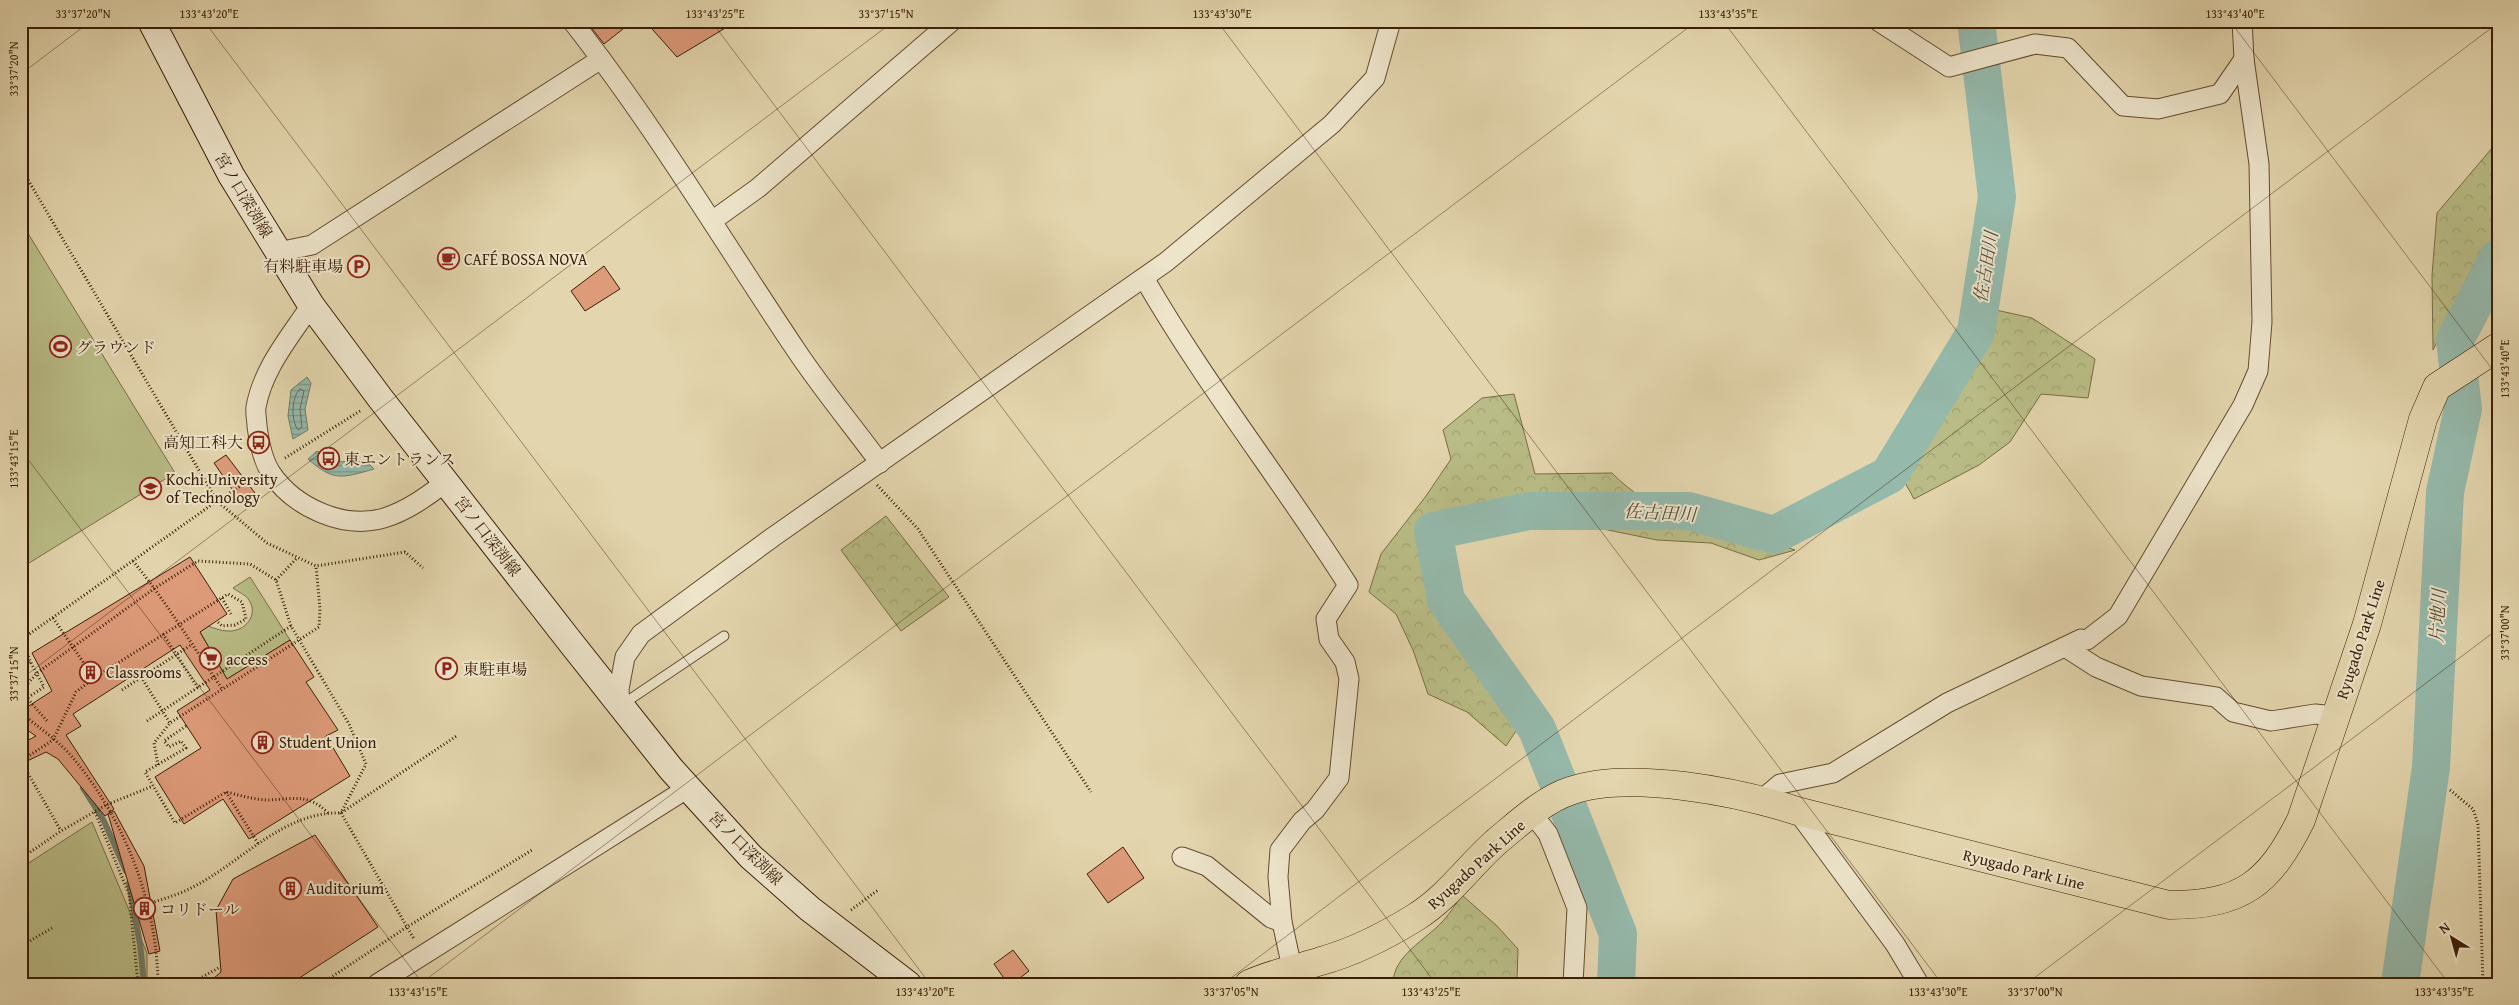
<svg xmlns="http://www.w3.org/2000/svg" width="2519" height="1005" viewBox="0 0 2519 1005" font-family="'Gentium Book Plus','Noto Serif JP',serif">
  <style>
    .grass { fill: #b9bc86; stroke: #7a6d45 }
    .forest { fill: url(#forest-crowns); stroke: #7a6d45 }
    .water { fill: url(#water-rules); stroke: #717b68 }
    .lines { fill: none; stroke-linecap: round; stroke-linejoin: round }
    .shore { stroke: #686c58; stroke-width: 1 }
    .stream { stroke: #717b68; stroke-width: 6 }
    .river { stroke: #95b9ab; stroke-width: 38 }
    .building { fill: #de9b7a; stroke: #3a1e04 }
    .service-casing { stroke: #644c2e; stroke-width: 11 }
    .minor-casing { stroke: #644c2e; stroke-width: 21 }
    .secondary-casing { stroke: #3a1e04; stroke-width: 28 }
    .primary-casing { stroke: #3a1e04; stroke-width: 29 }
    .path { stroke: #3a1e04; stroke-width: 3; stroke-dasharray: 1 2.5; stroke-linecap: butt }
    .service { stroke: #ede4ca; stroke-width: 9 }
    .minor { stroke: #ede4ca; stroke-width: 19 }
    .secondary { stroke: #ede4ca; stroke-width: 26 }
    .primary { stroke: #e3d5ad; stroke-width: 28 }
    .ticks { fill: none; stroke: #3a1e04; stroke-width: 1; stroke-opacity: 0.45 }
    .labels { text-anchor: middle; stroke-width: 4; stroke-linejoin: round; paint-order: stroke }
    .street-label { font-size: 16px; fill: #3a1e04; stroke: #ede4ca }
    .poi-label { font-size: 16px; fill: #3a1e04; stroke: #ede4ca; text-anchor: start }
    .water-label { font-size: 18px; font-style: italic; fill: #554c36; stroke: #ede4ca }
    .neatline { fill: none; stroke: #3a1e04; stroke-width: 2 }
    .ticks-label { font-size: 12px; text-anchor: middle; fill: #3a1e04 }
  </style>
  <defs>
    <pattern id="forest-crowns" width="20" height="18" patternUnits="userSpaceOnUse" patternTransform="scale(1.25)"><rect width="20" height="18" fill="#b9bc86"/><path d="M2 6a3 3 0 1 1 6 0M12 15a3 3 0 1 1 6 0" fill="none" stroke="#a0a172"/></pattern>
    <pattern id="water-rules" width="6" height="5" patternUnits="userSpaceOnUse" patternTransform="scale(1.25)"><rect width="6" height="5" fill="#95b9ab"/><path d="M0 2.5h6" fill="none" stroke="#7b9689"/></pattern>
  </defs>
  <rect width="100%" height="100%" fill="#e3d5ad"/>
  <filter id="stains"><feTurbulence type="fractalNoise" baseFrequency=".004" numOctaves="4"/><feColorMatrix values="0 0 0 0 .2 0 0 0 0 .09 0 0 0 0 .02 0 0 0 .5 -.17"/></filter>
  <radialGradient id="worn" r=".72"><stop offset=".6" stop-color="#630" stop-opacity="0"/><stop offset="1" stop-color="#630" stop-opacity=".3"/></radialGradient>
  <g class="grass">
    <path d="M 21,222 L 175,473 L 21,568 Z"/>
    <path d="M 250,577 L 290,640 L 227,679 L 200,632 L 208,626 C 214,628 221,631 228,631 C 245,632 259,615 249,600 C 246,595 238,592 233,588 Z"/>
    <path d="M 92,822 L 147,953 L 147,984 L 21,984 L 21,868 Z"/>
  </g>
  <g class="forest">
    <path d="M 2498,141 L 2498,240 L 2475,269 L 2433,350 L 2432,275 L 2437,213 Z"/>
    <path d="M 1996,310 L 2032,318 L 2095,359 L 2088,398 L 2041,394 L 2010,442 L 1979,465 L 1914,499 L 1903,479 L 1915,437 L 1956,385 Z"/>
    <path d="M 1514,394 L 1535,474 L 1612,473 C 1655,516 1692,520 1747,534 C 1763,538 1779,545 1795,550 L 1759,560 L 1711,543 L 1657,540 L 1603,529 L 1567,517 L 1510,518 L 1464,525 L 1435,546 L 1441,583 L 1462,635 L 1493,684 L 1517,704 L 1518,728 L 1506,746 L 1467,712 L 1428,694 L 1413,650 L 1396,614 L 1369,592 L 1381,554 L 1426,496 L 1451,459 L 1443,430 L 1482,398 Z"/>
    <path d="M 886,516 L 949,597 L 901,631 L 841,550 Z"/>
    <path d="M 1462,895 L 1497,926 L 1518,949 L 1517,980 L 1520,984 L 1393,984 C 1393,955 1426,940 1443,921 C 1450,913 1456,904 1462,895 Z"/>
  </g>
  <g class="water">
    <path d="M 307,377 L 311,383 L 305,409 L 308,430 L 293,439 L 288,416 L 291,390 Z"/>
    <path d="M 317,451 L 335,462 L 366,461 L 374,469 C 342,478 334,482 308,459 Z"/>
  </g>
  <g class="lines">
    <path class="shore" d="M 300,389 L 304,391 L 300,409 L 302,427 L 298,430 C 291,421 291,397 300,389 Z"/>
    <g class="stream">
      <path d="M 83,788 L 104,821 L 126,871"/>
      <path d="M 129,883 L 140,944 L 144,984"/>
    </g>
    <g class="river">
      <path d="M 1616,984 L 1618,934 L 1537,729 L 1446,600 L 1433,531 L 1529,511 L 1689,511 L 1774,535 L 1889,475 L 1976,332 L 1997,197 L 1976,21"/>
      <path d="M 2400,984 L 2431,767 L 2445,492 L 2463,409 L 2455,340 L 2498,258"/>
    </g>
  </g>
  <g class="building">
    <path d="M 586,21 L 633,21 L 604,44 Z"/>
    <path d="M 645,21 L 737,21 L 677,57 Z"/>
    <path d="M 604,266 L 620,289 L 585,311 L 571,291 Z"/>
    <path d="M 226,455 L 255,493 L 241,502 L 214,463 Z"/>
    <path d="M 190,557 L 227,614 L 200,632 L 227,679 L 290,640 L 314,677 L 306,682 L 338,730 L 326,736 L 350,776 L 249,839 L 223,799 L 184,824 L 155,777 L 201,748 L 177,711 L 210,690 L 180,645 L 73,714 L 81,726 L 66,735 L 114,809 L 108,814 L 114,811 L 144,866 L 160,951 L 149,954 L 108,814 L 105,816 L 58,759 L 46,752 L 21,764 L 21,744 L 36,736 L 21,726 L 21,711 L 52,691 L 32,653 Z"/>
    <path d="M 315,835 L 378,927 L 290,984 L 207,984 L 221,972 L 216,910 L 233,879 Z"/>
    <path d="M 1123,847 L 1144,878 L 1108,903 L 1087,874 Z"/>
    <path d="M 1013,950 L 1029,971 L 1012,984 L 1008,984 L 994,964 Z"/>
  </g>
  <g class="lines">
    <defs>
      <path id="service" d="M 623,704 L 724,636"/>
      <g id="minor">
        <path d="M 572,21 C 654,125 722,240 796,350 C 822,389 852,425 880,463"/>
        <path d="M 1878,21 L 1949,67 L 2035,44 L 2068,48 L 2123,106 L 2158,109 L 2220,94 L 2244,59"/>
        <path d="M 712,221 L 758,188 L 952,21"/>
        <path d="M 278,252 L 312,245 L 601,59"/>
        <path d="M 1144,278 C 1205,384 1282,481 1348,585 L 1326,619 L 1329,639 L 1345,662 L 1349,679 L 1339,778 L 1315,810 L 1302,821 L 1280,850 L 1278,877 L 1282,922 L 1292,968"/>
        <path d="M 311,305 C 290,337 263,368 256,407 C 255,413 257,420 257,426 C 259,442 262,459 271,473 C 294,507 343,530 384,518 C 407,511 426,497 446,482"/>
        <path d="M 2065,647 L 2096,667 L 2141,686 L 2216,697 L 2233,712 L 2271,721 L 2315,714 L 2334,716"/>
        <path d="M 620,705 L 619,689 L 625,657 L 641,634 L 773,537 L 1166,262 L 1332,124 L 1375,78 L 1391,21"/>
        <path d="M 1761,800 L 1780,784 L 1833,773 L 1947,703 L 2081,639 L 2087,640 L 2118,616 L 2243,405 L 2258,371 L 2262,322 L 2259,164 L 2244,59 L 2242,21"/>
        <path d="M 1797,811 L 1895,944 L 1919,984"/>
        <path d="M 1532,813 L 1548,834 L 1577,908 L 1573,984"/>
        <path d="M 1182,857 L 1207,866 L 1271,918 L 1282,922"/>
        <path d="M 377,984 L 688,788"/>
      </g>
      <path id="secondary" d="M 151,21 L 231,175 L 311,305 L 380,398 L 568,639 L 671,769 L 751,857 L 810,909 L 908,984"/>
      <path id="primary" d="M 1249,984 C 1273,973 1296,969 1321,961 C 1354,952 1387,935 1416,917 C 1448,897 1469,866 1496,842 C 1518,824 1543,800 1570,791 C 1629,770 1739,792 1797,811 L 2169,905 C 2242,905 2269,884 2301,820 L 2367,624 L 2423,419 L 2437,387 L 2498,347"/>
    </defs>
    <use href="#service" class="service-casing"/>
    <use href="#minor" class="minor-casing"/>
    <use href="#secondary" class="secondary-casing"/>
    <use href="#primary" class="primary-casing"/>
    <g class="path">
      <path d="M 21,168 L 217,501 L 267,543 L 316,566 L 405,552 L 423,568"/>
      <path d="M 285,458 L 360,411"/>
      <path d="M 877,485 L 918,529 L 1091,792"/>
      <path d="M 133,561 C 166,601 193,647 223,690"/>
      <path d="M 276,580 L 297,558"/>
      <path d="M 222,598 L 231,614"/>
      <path d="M 53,618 L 94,678"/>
      <path d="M 163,634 L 198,688"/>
      <path d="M 21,640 L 217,501 L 252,479"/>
      <path d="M 22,640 L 30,661 L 44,687 L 27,698"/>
      <path d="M 22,673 L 28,681"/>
      <path d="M 21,674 L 30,661"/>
      <path d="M 141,677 L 170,723"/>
      <path d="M 122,690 L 191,645"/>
      <path d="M 21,691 L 37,673 L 155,588 L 198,561 L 250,564 L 276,580 L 291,626 L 349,724 L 366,764 L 341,813 L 414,939"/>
      <path d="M 21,691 L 47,721"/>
      <path d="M 21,713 C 38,727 59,741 73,758 C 125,820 157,903 158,984"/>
      <path d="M 147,721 L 291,626"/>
      <path d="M 186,726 L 164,741 L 169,747 L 181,741 L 186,748 L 145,772 L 175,823 L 226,792 C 239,795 255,800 269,800 C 294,799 308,793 328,813"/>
      <path d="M 21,761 L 53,740 L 76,692 L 94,678 L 228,594 L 242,602 L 246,619 L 235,625 L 222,626 L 217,621"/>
      <path d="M 21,761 L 61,831"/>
      <path d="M 158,765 L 154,743 L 170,723 L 319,627 L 320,609 L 316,566"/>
      <path d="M 2450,790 L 2473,809 L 2478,824 L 2483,984"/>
      <path d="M 226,792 L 259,845"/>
      <path d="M 95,812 L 129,894 L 138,984"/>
      <path d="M 21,862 L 23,857 L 61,831 L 106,805 L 153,786"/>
      <path d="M 148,904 C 162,899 178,895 191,888 C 240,864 283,811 341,813 L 458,735"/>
      <path d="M 851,910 L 878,890"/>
      <path d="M 21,946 L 52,928"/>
      <path d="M 190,984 L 220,967"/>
      <path d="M 321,984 L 407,927 L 532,850"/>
    </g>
    <use href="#service" class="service"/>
    <use href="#minor" class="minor"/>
    <use href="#secondary" class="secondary"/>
    <use href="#primary" class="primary"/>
  </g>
  <path class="ticks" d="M 204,21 L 930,984M 711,21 L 1436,984M 1217,21 L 1942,984M 1723,21 L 2449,984M 2230,21 L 2498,377M 21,74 L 91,21M 21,450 L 423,984M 21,679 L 894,21M 420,984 L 1697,21M 1223,984 L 2498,23M 2026,984 L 2498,629"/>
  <defs>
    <symbol id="cafe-ring" viewBox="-11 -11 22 22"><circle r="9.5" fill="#ede4ca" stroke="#8f2418" stroke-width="1.5"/><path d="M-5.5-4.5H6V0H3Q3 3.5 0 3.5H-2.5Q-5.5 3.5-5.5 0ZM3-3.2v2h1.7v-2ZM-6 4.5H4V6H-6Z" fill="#8f2418"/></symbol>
    <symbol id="parking-ring" viewBox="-11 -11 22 22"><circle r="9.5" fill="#ede4ca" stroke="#8f2418" stroke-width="1.5"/><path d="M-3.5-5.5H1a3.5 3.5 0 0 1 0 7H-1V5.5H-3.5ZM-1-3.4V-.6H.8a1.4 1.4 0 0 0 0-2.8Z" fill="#8f2418"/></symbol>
    <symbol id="stadium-ring" viewBox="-11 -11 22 22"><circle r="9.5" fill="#ede4ca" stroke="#8f2418" stroke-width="1.5"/><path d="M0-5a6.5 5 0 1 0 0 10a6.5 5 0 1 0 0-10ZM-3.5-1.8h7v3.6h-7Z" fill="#8f2418"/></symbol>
    <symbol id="bus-ring" viewBox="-11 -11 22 22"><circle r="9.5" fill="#ede4ca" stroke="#8f2418" stroke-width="1.5"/><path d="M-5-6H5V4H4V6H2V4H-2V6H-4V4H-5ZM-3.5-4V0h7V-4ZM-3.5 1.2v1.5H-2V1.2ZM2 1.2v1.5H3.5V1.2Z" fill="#8f2418"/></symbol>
    <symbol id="university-ring" viewBox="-11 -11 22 22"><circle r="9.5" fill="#ede4ca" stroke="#8f2418" stroke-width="1.5"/><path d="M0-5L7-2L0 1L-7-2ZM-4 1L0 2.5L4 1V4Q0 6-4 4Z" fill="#8f2418"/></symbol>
    <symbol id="supermarket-ring" viewBox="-11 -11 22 22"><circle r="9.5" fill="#ede4ca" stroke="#8f2418" stroke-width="1.5"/><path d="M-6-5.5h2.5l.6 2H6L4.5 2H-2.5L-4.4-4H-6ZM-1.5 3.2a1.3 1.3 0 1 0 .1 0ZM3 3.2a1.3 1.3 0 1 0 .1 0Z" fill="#8f2418"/></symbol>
    <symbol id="building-ring" viewBox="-11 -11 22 22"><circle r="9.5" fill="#ede4ca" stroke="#8f2418" stroke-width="1.5"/><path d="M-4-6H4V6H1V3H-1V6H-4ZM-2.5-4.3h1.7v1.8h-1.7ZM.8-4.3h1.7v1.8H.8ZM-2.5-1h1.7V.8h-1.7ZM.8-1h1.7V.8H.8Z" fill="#8f2418"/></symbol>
  </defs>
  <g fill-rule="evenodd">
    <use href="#cafe-ring" x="436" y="246" width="25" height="25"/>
    <use href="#parking-ring" x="346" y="254" width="25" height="25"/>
    <use href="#stadium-ring" x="48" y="334" width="25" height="25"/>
    <use href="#bus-ring" x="246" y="430" width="25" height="25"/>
    <use href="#bus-ring" x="316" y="446" width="25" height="25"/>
    <use href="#university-ring" x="138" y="476" width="25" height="25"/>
    <use href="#supermarket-ring" x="198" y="646" width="25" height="25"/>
    <use href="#parking-ring" x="434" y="656" width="25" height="25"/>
    <use href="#building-ring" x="78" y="660" width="25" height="25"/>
    <use href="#building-ring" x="250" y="730" width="25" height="25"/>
    <use href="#building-ring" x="278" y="876" width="25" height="25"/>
    <use href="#building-ring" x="132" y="896" width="25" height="25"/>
  </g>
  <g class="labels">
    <g class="street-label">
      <text transform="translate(244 195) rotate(59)" y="6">宮ノ口深渕線</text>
      <text transform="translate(488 536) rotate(52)" y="6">宮ノ口深渕線</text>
      <text transform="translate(2360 639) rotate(-72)" y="6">Ryugado Park Line</text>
      <text transform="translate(746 848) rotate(45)" y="6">宮ノ口深渕線</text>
      <text transform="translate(1476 864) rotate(-42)" y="6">Ryugado Park Line</text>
      <text transform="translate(2024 869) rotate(14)" y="6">Ryugado Park Line</text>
    </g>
    <g class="poi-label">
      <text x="464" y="265">CAFÉ BOSSA NOVA</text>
      <text x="343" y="272" text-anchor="end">有料駐車場</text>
      <text x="76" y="353">グラウンド</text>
      <text x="243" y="448" text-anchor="end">高知工科大</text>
      <text x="344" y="465">東エントランス</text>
      <text x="166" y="485">Kochi University<tspan x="166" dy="18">of Technology</tspan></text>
      <text x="226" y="665">access</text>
      <text x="463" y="675">東駐車場</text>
      <text x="106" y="678">Classrooms</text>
      <text x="279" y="748">Student Union</text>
      <text x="306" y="894">Auditorium</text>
      <text x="160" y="915">コリドール</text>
    </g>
    <g class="water-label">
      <text transform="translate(1986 267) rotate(-81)" y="6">佐古田川</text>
      <text transform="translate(1660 513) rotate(3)" y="6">佐古田川</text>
      <text transform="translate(2438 616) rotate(-87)" y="6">片地川</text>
    </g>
  </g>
  <rect width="2519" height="1005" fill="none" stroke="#e3d5ad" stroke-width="55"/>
  <g transform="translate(2452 938) rotate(323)" stroke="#ede4ca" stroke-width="4" paint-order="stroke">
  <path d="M0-4L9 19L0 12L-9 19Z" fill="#3a1e04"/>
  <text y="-8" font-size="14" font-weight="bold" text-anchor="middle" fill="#3a1e04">N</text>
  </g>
  <rect x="28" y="28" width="2464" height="950" class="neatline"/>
  <g class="ticks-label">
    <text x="83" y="18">33°37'20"N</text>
    <text x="209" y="18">133°43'20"E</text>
    <text x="715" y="18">133°43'25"E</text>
    <text x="886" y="18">33°37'15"N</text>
    <text x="1222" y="18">133°43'30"E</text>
    <text x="1728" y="18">133°43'35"E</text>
    <text x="2235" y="18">133°43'40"E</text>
    <text transform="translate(14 69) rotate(-90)" y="4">33°37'20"N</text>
    <text transform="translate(2505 369) rotate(-90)" y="4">133°43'40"E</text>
    <text transform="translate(14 459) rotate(-90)" y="4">133°43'15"E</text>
    <text transform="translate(2505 633) rotate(-90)" y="4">33°37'00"N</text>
    <text transform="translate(14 674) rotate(-90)" y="4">33°37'15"N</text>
    <text x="418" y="996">133°43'15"E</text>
    <text x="925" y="996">133°43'20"E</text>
    <text x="1231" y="996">33°37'05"N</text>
    <text x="1431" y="996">133°43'25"E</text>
    <text x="1938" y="996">133°43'30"E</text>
    <text x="2035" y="996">33°37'00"N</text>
    <text x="2444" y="996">133°43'35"E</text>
  </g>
  <rect width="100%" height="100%" filter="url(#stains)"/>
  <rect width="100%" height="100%" fill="url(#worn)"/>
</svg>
